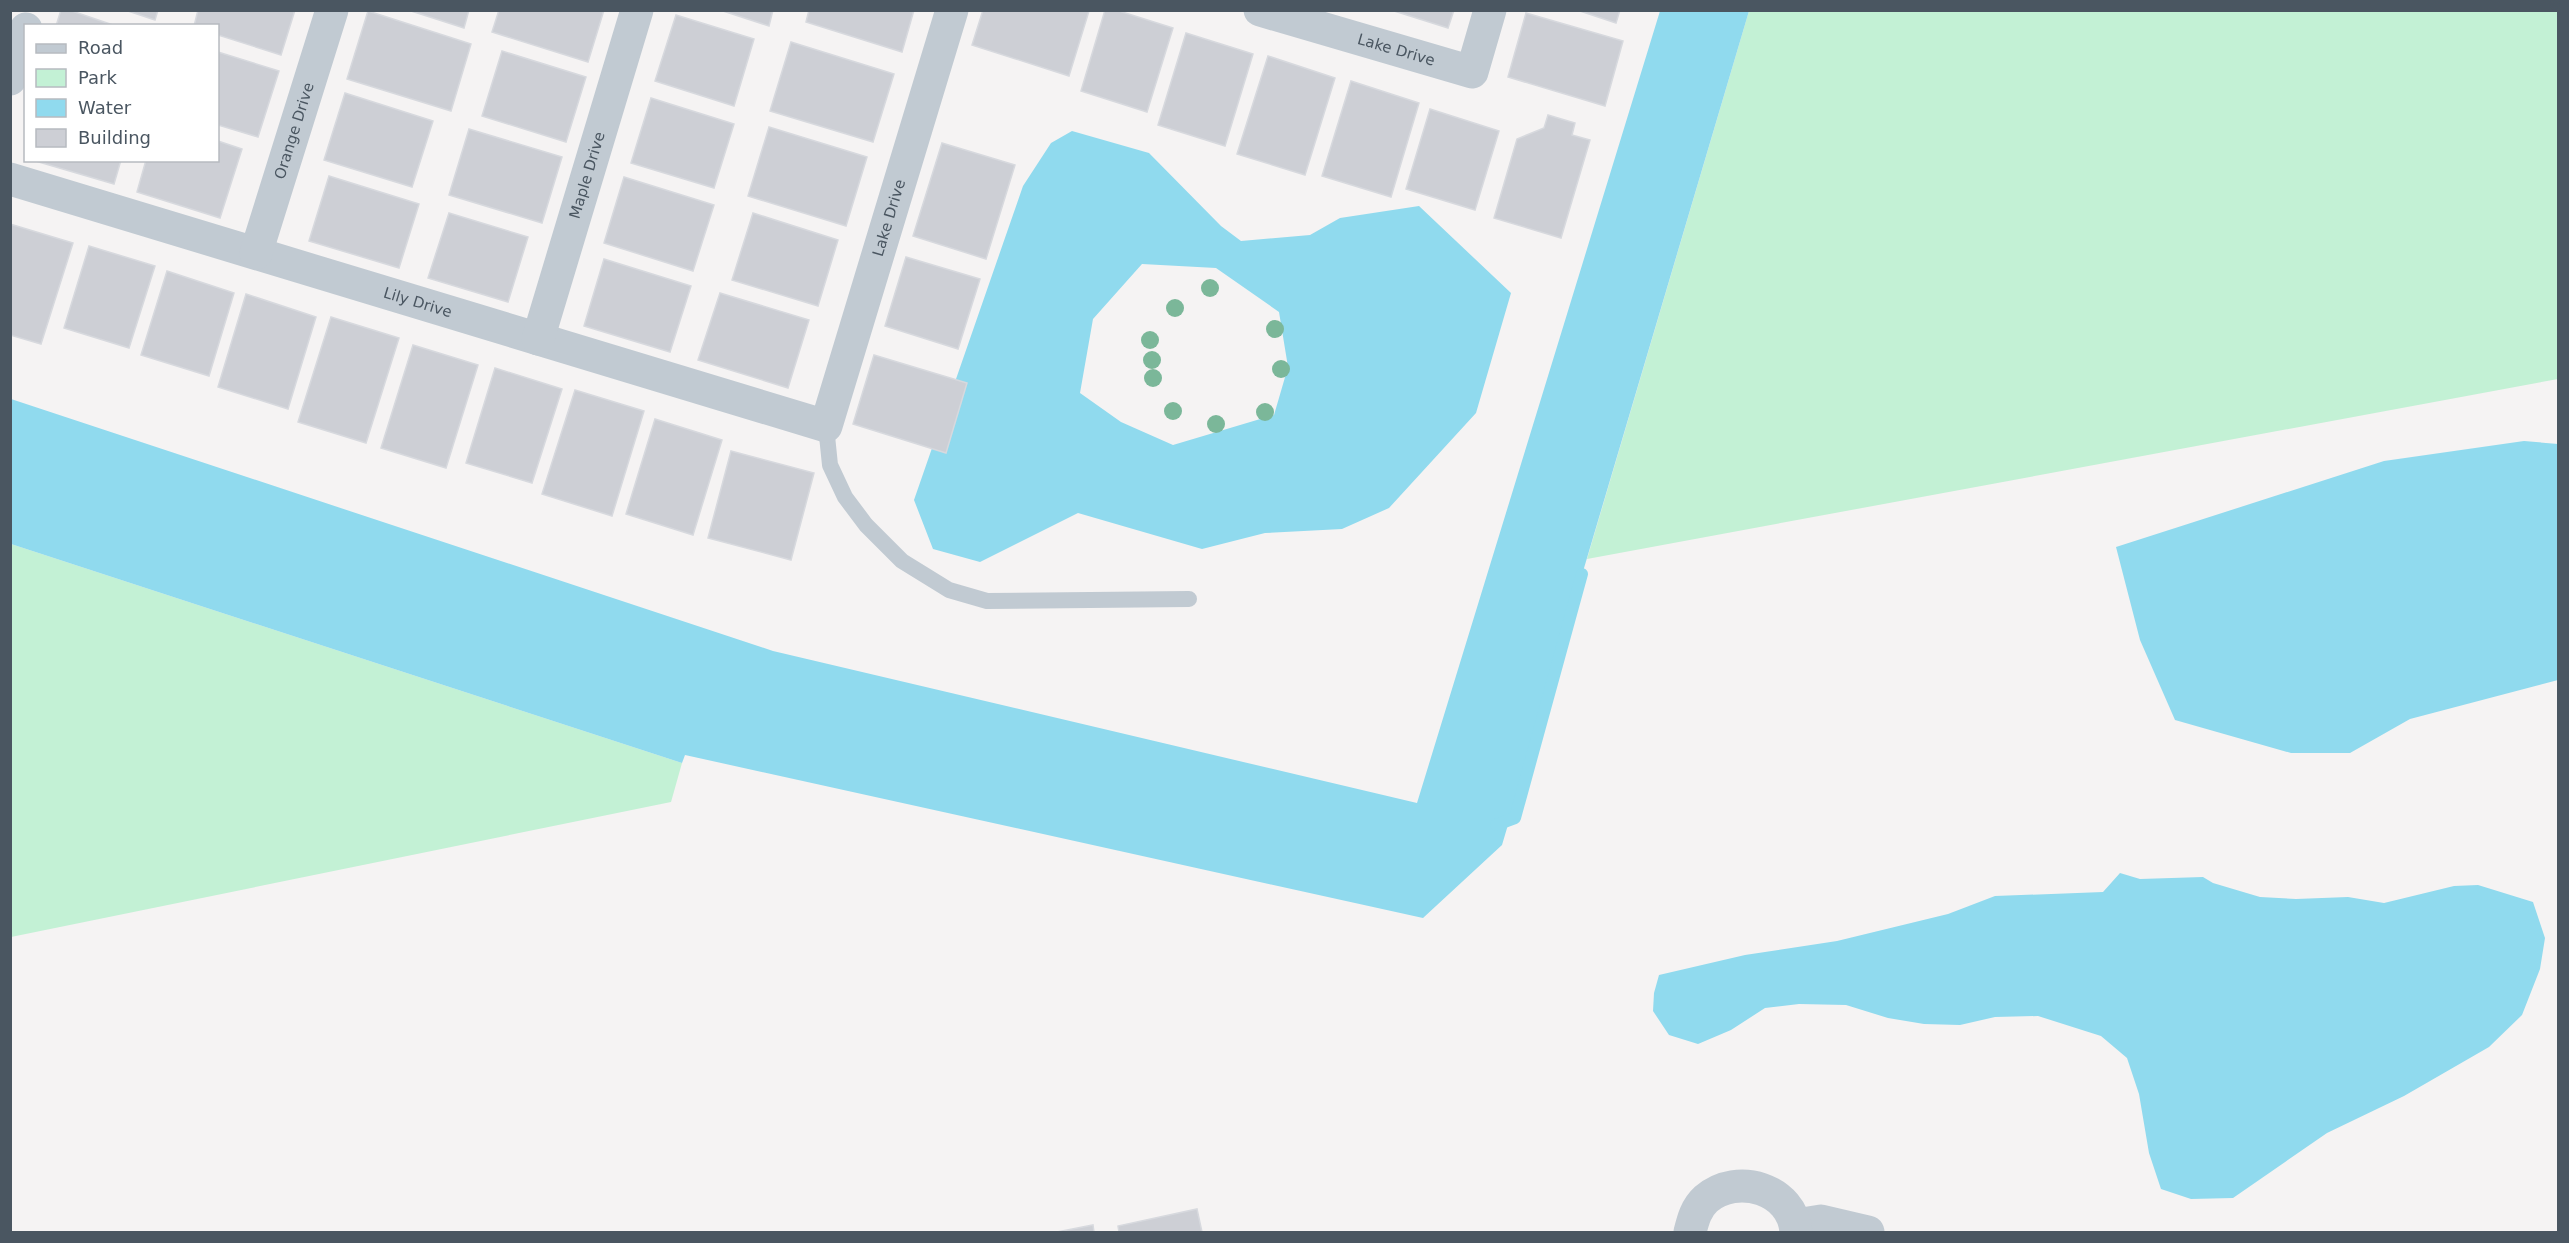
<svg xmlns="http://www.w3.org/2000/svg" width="2569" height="1243" viewBox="0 0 2569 1243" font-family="'DejaVu Sans',sans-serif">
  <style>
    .green { fill: #c3f1d5 }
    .water { fill: #90daee; fill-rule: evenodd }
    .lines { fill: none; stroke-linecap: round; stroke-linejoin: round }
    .stream { stroke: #90daee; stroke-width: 12 }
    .building { fill: #cdcfd5; stroke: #d7d9de; stroke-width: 1.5 }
    .service { stroke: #c1cad2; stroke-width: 16 }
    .minor { stroke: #c1cad2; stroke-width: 33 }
    .tree { fill: #7bb799 }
    .labels { text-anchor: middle; stroke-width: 4.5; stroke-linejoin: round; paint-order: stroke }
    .street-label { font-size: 15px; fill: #4a5661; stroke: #fff }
  </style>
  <rect width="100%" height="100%" fill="#f5f3f3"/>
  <g class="green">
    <path d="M 1749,11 L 2558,11 L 2558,379 L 1587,559 Z"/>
    <path d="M 11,544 L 682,763 L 671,802 L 11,937 Z"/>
  </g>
  <g class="water">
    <path d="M 1660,11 L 1749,11 L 1502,845 L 1423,918 L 685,755 L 682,763 L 11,544 L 11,399 L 773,651 L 1417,803 Z"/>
    <path d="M 1072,131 L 1149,153 L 1221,226 L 1241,241 L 1310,235 L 1340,218 L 1419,206 L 1511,293 L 1476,413 L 1389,508 L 1342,529 L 1265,533 L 1202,549 L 1078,513 L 980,562 L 933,549 L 914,500 L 1023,186 L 1051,143 ZM 1142,264 L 1216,268 L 1279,312 L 1288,367 L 1274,415 L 1173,445 L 1121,422 L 1080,393 L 1093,319 Z"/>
    <path d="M 2524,441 L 2558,444 L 2558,680 L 2410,719 L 2350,753 L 2291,753 L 2175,720 L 2140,640 L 2116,547 L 2384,461 Z"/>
    <path d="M 2120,873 L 2140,879 L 2203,877 L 2213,883 L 2260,897 L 2296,899 L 2348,897 L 2384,903 L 2454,886 L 2478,885 L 2533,902 L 2545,938 L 2540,969 L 2522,1015 L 2489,1047 L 2404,1096 L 2327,1133 L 2233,1198 L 2191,1199 L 2161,1189 L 2149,1153 L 2139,1094 L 2127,1058 L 2101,1036 L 2038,1016 L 1995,1017 L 1960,1025 L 1924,1024 L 1888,1018 L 1846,1005 L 1799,1004 L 1765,1008 L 1731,1030 L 1698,1044 L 1669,1035 L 1653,1011 L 1654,993 L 1659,975 L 1745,955 L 1837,941 L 1948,914 L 1995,896 L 2103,892 Z"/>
  </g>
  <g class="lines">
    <path class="stream" d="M 1496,825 L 1515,818 L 1582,574"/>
  </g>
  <g class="building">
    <path d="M 61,10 L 69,10 L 116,26 L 56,26 Z"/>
    <path d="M 125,10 L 158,10 L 155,20 Z"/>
    <path d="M 198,10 L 295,10 L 281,55 L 218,35 L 218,26 L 194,26 Z"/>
    <path d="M 408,10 L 469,10 L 464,28 Z"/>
    <path d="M 499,10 L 604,10 L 588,62 L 492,32 Z"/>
    <path d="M 720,10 L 773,10 L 769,26 Z"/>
    <path d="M 809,10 L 914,10 L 902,52 L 806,22 Z"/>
    <path d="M 983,10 L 1089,11 L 1069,76 L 972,45 Z"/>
    <path d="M 1105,10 L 1116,10 L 1173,28 L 1147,112 L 1081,91 Z"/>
    <path d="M 1391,10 L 1454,10 L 1448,28 Z"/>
    <path d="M 1577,10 L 1620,10 L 1616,23 Z"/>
    <path d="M 368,11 L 471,44 L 451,111 L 347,79 Z"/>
    <path d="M 1526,13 L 1623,41 L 1605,106 L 1508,77 Z"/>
    <path d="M 676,15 L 754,39 L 734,106 L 655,81 Z"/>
    <path d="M 1186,33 L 1253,54 L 1225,146 L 1158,125 Z"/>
    <path d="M 791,42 L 894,74 L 873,142 L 770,111 Z"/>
    <path d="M 502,51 L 586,77 L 566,142 L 482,116 Z"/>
    <path d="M 218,52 L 279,71 L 258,137 L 218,125 Z"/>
    <path d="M 1268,56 L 1335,78 L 1305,175 L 1237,154 Z"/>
    <path d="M 1351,81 L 1419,103 L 1391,197 L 1322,176 Z"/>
    <path d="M 345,93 L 433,121 L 412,187 L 324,160 Z"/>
    <path d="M 651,98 L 734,124 L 714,188 L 631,163 Z"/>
    <path d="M 1430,109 L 1499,131 L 1475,210 L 1406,189 Z"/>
    <path d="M 1548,115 L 1575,123 L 1572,135 L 1590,140 L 1561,238 L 1494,218 L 1517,139 L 1544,128 Z"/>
    <path d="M 769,127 L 867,157 L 846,226 L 748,196 Z"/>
    <path d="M 469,129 L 562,157 L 542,223 L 449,195 Z"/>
    <path d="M 218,141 L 242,149 L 220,218 L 137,192 L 146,160 L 218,160 Z"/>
    <path d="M 942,143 L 1015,165 L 986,259 L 913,236 Z"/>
    <path d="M 32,160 L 121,160 L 114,184 Z"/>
    <path d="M 329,176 L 419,204 L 399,268 L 309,241 Z"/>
    <path d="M 624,177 L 714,205 L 693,271 L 604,243 Z"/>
    <path d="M 449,213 L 528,237 L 508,302 L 428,278 Z"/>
    <path d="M 753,213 L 838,240 L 818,306 L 732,280 Z"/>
    <path d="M 10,224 L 73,243 L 41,344 L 10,335 Z"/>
    <path d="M 89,246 L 155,266 L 129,348 L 64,328 Z"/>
    <path d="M 906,257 L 980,279 L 958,349 L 885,326 Z"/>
    <path d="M 604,259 L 691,286 L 670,352 L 584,326 Z"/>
    <path d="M 167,271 L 234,293 L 209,376 L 141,355 Z"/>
    <path d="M 720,293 L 809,320 L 788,388 L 698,360 Z"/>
    <path d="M 246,294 L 316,317 L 288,409 L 218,387 Z"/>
    <path d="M 331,317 L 399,338 L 366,443 L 298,422 Z"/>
    <path d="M 413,345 L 478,365 L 446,468 L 381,448 Z"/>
    <path d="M 874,355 L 967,383 L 946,453 L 853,424 Z"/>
    <path d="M 495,368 L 562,389 L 532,483 L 466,463 Z"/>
    <path d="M 575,390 L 644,411 L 612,516 L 542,494 Z"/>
    <path d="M 655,419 L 722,440 L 693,535 L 626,514 Z"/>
    <path d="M 731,451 L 814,473 L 791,560 L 708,538 Z"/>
    <path d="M 1197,1209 L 1202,1232 L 1119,1232 L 1118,1226 Z"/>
    <path d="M 1093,1225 L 1094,1232 L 1057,1232 Z"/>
  </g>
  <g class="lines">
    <path class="service" d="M 826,426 L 830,465 L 845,497 L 866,525 L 902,561 L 949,590 L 987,601 L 1189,599"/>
    <g class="minor">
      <path id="s1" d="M 1260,10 L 1472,72 L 1490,10"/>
      <path d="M 10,79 L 26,29"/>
      <path id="s2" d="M 10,179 L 826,426 L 952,10"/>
      <path id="s3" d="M 256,253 L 332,10"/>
      <path id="s4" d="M 538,339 L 637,10"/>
      <path d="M 1796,1225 L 1821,1221 L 1868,1232"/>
      <path d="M 1690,1232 C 1693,1220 1696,1208 1706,1199 C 1737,1172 1793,1189 1796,1232"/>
    </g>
  </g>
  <g class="tree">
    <circle cx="1210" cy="288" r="9"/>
    <circle cx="1175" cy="308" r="9"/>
    <circle cx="1275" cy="329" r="9"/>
    <circle cx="1150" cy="340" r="9"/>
    <circle cx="1152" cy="360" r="9"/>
    <circle cx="1281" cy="369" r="9"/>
    <circle cx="1153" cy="378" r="9"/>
    <circle cx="1173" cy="411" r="9"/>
    <circle cx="1265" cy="412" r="9"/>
    <circle cx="1216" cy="424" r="9"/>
  </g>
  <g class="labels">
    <g class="street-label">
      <text dy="5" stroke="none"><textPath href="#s1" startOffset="142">Lake Drive</textPath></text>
      <text dy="5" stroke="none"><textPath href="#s3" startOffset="128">Orange Drive</textPath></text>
      <text dy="5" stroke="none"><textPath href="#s4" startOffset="171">Maple Drive</textPath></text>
      <text dy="5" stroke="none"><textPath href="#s2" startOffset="1070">Lake Drive</textPath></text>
      <text dy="5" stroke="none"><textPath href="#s2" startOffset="426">Lily Drive</textPath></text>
    </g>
  </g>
  <rect width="2569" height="1243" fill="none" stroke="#4a5661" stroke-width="24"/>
  <rect x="24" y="24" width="195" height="138" fill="#ffffff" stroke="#b7bbc0" stroke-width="1.5"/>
  <rect x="36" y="44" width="30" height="9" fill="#c1cad2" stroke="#b7bbc0" stroke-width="1.5"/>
  <text x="78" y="54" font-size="18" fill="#4a5661">Road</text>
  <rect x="36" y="69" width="30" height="18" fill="#c3f1d5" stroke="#b7bbc0" stroke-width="1.5"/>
  <text x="78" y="84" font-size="18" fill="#4a5661">Park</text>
  <rect x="36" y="99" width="30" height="18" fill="#90daee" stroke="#b7bbc0" stroke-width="1.5"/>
  <text x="78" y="114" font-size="18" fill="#4a5661">Water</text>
  <rect x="36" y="129" width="30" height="18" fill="#cdcfd5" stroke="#b7bbc0" stroke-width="1.5"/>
  <text x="78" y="144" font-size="18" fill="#4a5661">Building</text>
</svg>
